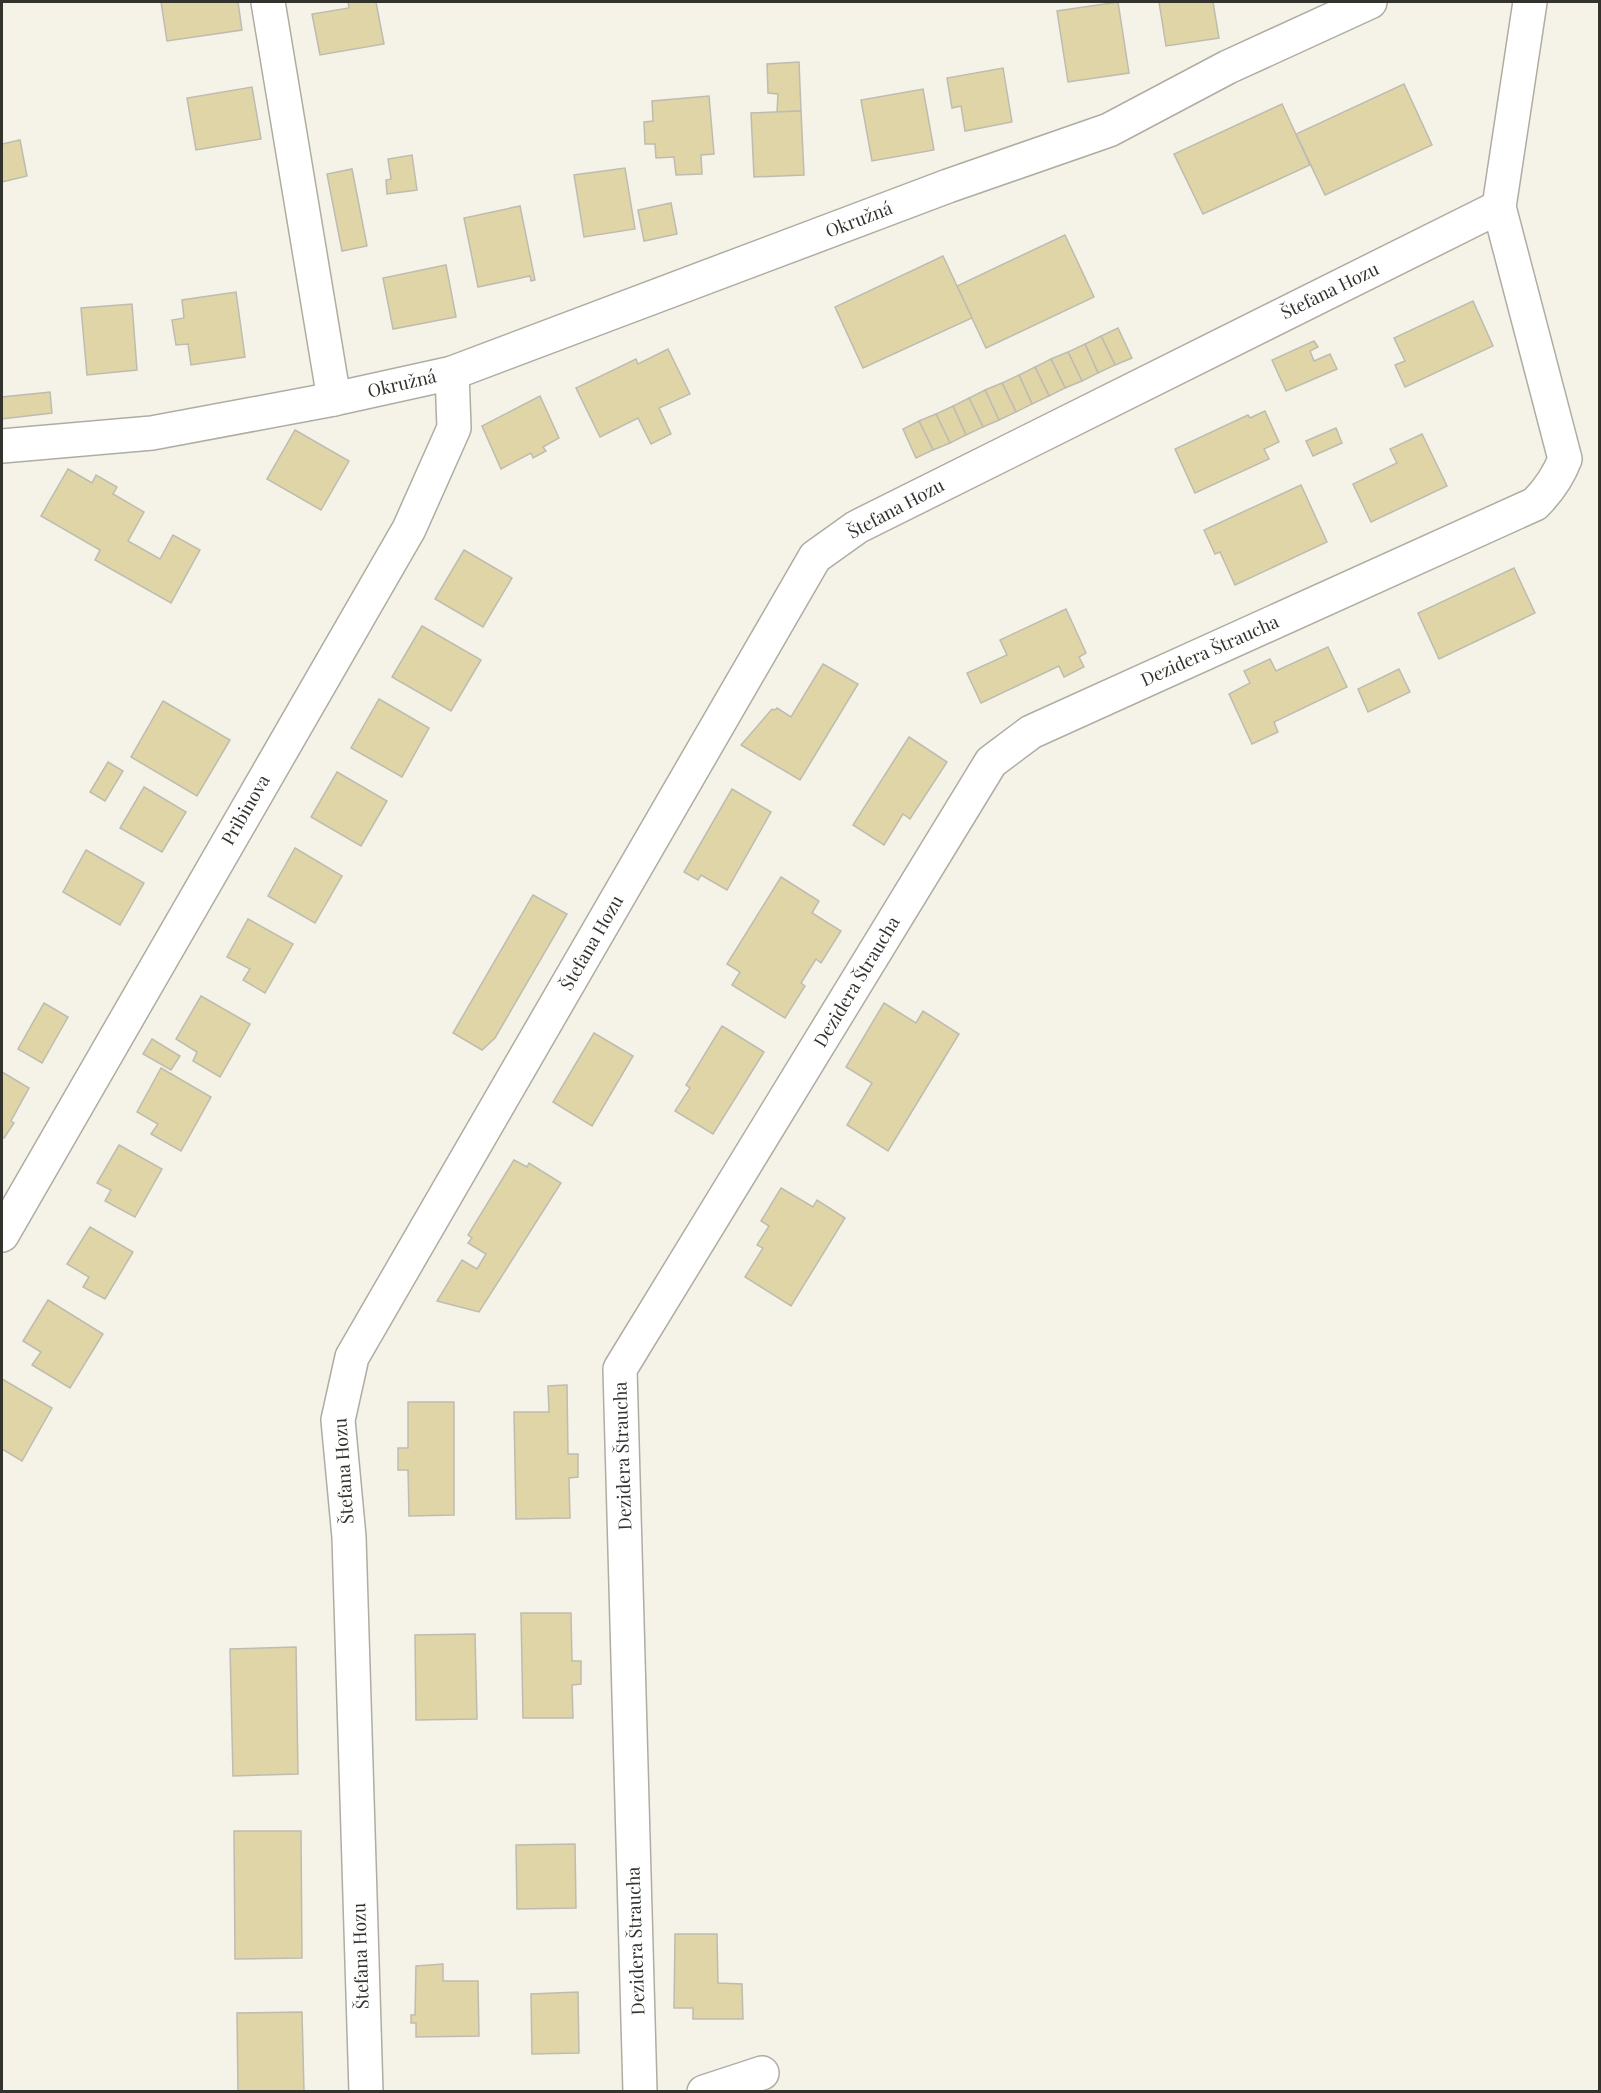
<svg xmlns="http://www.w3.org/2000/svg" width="1601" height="2093" viewBox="0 0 1601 2093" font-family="'Playfair Display',serif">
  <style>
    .building { fill: #dfd5a6; stroke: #bebcb1; stroke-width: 1.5 }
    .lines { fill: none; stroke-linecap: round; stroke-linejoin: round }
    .minor-casing { stroke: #afada2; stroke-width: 36 }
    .minor { stroke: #fff; stroke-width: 33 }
    .labels { text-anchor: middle; stroke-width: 4.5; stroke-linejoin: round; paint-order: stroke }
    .street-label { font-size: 18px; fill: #33332e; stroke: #fff }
  </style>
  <rect width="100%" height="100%" fill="#f5f2e7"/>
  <g class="building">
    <path d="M 161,2 L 238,2 L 242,30 L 167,41 Z"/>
    <path d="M 348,2 L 376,2 L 384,44 L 320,55 L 312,14 L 349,8 Z"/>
    <path d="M 1118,2 L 1129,73 L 1068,82 L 1057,11 Z"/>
    <path d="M 1159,2 L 1213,2 L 1219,38 L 1166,46 Z"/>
    <path d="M 799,62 L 801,111 L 777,112 L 778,94 L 768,93 L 767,64 Z"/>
    <path d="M 1003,68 L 1012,122 L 965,131 L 961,106 L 952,108 L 947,78 Z"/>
    <path d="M 1404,84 L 1432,145 L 1325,195 L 1296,134 Z"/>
    <path d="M 252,87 L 261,139 L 196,150 L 187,98 Z"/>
    <path d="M 923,89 L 934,150 L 872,161 L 861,100 Z"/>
    <path d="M 709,96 L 714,154 L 701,155 L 702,174 L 676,175 L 674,157 L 656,158 L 655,144 L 645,144 L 644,122 L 653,121 L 652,101 Z"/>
    <path d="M 1282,104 L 1310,165 L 1203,214 L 1174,154 Z"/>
    <path d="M 801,111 L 804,175 L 754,177 L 751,113 Z"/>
    <path d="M 20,140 L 27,176 L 2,182 L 2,144 Z"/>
    <path d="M 412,155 L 417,190 L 387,194 L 386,180 L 391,179 L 388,159 Z"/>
    <path d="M 625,168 L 635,229 L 584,237 L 574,175 Z"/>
    <path d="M 352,169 L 367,246 L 342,251 L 327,174 Z"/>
    <path d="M 671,203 L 677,234 L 644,241 L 638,210 Z"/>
    <path d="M 520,206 L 535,280 L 531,281 L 530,276 L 478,287 L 464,218 Z"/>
    <path d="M 1065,235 L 1094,297 L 986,348 L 957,286 Z"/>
    <path d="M 943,256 L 972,318 L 863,368 L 835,307 Z"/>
    <path d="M 446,265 L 456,317 L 393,329 L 383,278 Z"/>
    <path d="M 236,292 L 245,357 L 191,365 L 188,344 L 176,345 L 172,320 L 184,318 L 182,300 Z"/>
    <path d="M 1473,301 L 1493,346 L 1405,387 L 1395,365 L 1405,361 L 1394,338 Z"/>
    <path d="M 132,304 L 137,370 L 87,375 L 81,308 Z"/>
    <path d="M 1118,328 L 1132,358 L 1115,365 L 1101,336 Z"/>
    <path d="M 1101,336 L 1115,365 L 1098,373 L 1085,344 Z"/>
    <path d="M 1314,341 L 1318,347 L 1310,351 L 1314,361 L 1330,354 L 1337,369 L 1286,391 L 1272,360 Z"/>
    <path d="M 1085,344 L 1098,373 L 1082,381 L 1068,352 Z"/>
    <path d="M 668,349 L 690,394 L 659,408 L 671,434 L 651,444 L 638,418 L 600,437 L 576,388 L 636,359 L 638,364 Z"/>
    <path d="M 1068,352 L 1082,381 L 1065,388 L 1051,359 Z"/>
    <path d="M 1051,359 L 1065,388 L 1049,396 L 1035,367 Z"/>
    <path d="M 1035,367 L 1049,396 L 1032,404 L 1019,375 Z"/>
    <path d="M 1019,375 L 1032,404 L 1016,412 L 1002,383 Z"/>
    <path d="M 1002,383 L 1016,412 L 999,420 L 985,390 Z"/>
    <path d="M 985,390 L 999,420 L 983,427 L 969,398 Z"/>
    <path d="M 50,392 L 52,413 L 2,419 L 2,397 Z"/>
    <path d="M 540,396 L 559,438 L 543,447 L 546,451 L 533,458 L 531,453 L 501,469 L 482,426 Z"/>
    <path d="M 969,398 L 983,427 L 966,435 L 953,406 Z"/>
    <path d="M 953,406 L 966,435 L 950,443 L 936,414 Z"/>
    <path d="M 1265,411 L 1279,442 L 1264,449 L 1269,459 L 1195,493 L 1175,449 L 1248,415 L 1250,418 Z"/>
    <path d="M 936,414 L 950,443 L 933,450 L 919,421 Z"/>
    <path d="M 919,421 L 933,450 L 916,458 L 903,429 Z"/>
    <path d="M 1336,428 L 1342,443 L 1313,456 L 1306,441 Z"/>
    <path d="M 295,430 L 349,461 L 321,510 L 267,479 Z"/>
    <path d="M 1422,434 L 1447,486 L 1371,522 L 1353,484 L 1397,463 L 1390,449 Z"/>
    <path d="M 68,469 L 92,483 L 96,475 L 117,487 L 113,494 L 144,512 L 128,541 L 160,559 L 173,535 L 200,550 L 171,603 L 95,560 L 100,550 L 41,516 Z"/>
    <path d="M 1301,485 L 1327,542 L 1235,585 L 1220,552 L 1215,554 L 1204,530 Z"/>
    <path d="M 464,550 L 512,578 L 483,627 L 435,599 Z"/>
    <path d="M 1514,568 L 1535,613 L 1439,659 L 1418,613 Z"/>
    <path d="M 1066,609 L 1086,653 L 1079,657 L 1084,667 L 1064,677 L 1059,666 L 981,703 L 967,673 L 1007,655 L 1000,640 Z"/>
    <path d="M 422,626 L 481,660 L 451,711 L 392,677 Z"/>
    <path d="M 1328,647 L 1347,687 L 1274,722 L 1278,732 L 1252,744 L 1229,694 L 1250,683 L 1244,671 L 1270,659 L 1276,671 Z"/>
    <path d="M 823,664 L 858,684 L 800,780 L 741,745 L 772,709 L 775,710 L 777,708 L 791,717 Z"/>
    <path d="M 1399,669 L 1410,692 L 1368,712 L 1358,689 Z"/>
    <path d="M 379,699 L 429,728 L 402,777 L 351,748 Z"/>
    <path d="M 163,701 L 230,740 L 197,796 L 131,757 Z"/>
    <path d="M 909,737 L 947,762 L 910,819 L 903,814 L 884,845 L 853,825 Z"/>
    <path d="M 108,762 L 123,771 L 105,801 L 90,792 Z"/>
    <path d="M 337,772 L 387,801 L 361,846 L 311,817 Z"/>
    <path d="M 144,787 L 186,812 L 162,852 L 120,828 Z"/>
    <path d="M 732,789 L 771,812 L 727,890 L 701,875 L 698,880 L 684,872 Z"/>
    <path d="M 295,848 L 342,876 L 315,923 L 268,896 Z"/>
    <path d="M 86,850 L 144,883 L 120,925 L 63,892 Z"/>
    <path d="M 781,877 L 819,901 L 812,913 L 841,931 L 821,963 L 816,959 L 801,983 L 805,986 L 785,1018 L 732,985 L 740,972 L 727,964 Z"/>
    <path d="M 533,895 L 567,914 L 495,1038 L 482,1050 L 453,1033 Z"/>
    <path d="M 248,919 L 293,944 L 265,993 L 243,980 L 250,969 L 227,957 Z"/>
    <path d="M 201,996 L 250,1024 L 220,1077 L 193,1061 L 197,1052 L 176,1039 Z"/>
    <path d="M 44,1003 L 68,1017 L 42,1063 L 18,1049 Z"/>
    <path d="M 884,1003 L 916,1023 L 923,1011 L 959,1034 L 888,1151 L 847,1125 L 872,1083 L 846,1067 Z"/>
    <path d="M 722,1026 L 764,1052 L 713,1134 L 675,1111 L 690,1088 L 686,1085 Z"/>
    <path d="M 594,1033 L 633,1056 L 592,1126 L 553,1102 Z"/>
    <path d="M 152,1039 L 180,1056 L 171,1070 L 143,1054 Z"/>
    <path d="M 161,1068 L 211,1097 L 181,1151 L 151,1134 L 158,1124 L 137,1112 Z"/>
    <path d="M 2,1072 L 29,1088 L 11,1121 L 14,1123 L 4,1138 L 2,1137 Z"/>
    <path d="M 119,1145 L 162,1169 L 135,1217 L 105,1201 L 111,1190 L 97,1183 Z"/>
    <path d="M 514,1160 L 527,1167 L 529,1163 L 561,1183 L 479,1312 L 437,1301 L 462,1260 L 477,1269 L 486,1254 L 468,1243 L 472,1238 L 468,1235 Z"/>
    <path d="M 781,1188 L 813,1207 L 817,1200 L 845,1218 L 791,1306 L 745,1277 L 763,1248 L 757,1245 L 769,1226 L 761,1221 Z"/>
    <path d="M 90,1227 L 133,1252 L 105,1299 L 83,1287 L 89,1277 L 67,1264 Z"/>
    <path d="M 48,1300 L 103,1334 L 70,1388 L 32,1365 L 41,1352 L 23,1341 Z"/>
    <path d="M 2,1379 L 52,1408 L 22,1461 L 2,1449 Z"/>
    <path d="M 565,1385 L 567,1385 L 568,1454 L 578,1454 L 578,1477 L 569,1478 L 570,1518 L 516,1519 L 514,1412 L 549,1412 L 548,1386 Z"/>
    <path d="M 408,1402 L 454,1402 L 454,1515 L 409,1516 L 408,1470 L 398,1470 L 398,1448 L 408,1448 Z"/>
    <path d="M 521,1613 L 571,1613 L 572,1661 L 581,1661 L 581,1684 L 572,1685 L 573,1718 L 523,1718 Z"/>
    <path d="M 475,1634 L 477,1719 L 416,1720 L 415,1635 Z"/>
    <path d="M 296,1647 L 298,1774 L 233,1776 L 230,1649 Z"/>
    <path d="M 234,1831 L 301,1831 L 302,1958 L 235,1959 Z"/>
    <path d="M 575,1844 L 576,1908 L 517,1909 L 516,1845 Z"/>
    <path d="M 675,1934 L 717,1934 L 718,1983 L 742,1984 L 743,2019 L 693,2019 L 693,2008 L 674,2008 Z"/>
    <path d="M 443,1964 L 443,1981 L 478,1981 L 479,2036 L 416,2037 L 416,2023 L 411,2023 L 411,2015 L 415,2015 L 416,1966 Z"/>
    <path d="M 578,1992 L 579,2053 L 532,2054 L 531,1994 Z"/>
    <path d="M 302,2012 L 304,2092 L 238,2092 L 237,2013 Z"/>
  </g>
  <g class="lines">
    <defs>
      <g id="minor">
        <path d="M 268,2 L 334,399"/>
        <path d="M 2,446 L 152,433 L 334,399 L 452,373 L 948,186 L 1109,130 L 1228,67 L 1370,2"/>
        <path d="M 2,1235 L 409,529 L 454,428 L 452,373"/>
        <path d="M 366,2092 L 349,1537 L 338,1420 L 352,1357 L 815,557 L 857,527 L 1499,207"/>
        <path d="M 640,2092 L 620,1369 L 991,762 L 1031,732 L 1535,504 C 1549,490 1558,477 1565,459 L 1499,207 L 1530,2"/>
        <path d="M 704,2092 L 762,2073"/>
      </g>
    </defs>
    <use href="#minor" class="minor-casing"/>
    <use href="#minor" class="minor"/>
  </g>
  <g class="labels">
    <g class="street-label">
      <text transform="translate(859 220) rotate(-21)" y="6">Okružná</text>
      <text transform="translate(1330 291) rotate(-26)" y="6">Štefana Hozu</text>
      <text transform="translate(402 384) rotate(-13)" y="6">Okružná</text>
      <text transform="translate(896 509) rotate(-28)" y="6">Štefana Hozu</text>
      <text transform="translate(1210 651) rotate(-24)" y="6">Dezidera Štraucha</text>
      <text transform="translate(246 810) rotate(-60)" y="6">Pribinova</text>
      <text transform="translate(592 943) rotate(-60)" y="6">Štefana Hozu</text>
      <text transform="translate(857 982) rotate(-59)" y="6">Dezidera Štraucha</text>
      <text transform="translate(623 1456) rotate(-92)" y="6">Dezidera Štraucha</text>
      <text transform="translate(344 1471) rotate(-94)" y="6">Štefana Hozu</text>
      <text transform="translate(636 1941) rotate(-92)" y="6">Dezidera Štraucha</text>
      <text transform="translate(361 1956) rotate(-92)" y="6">Štefana Hozu</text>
    </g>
  </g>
  <rect width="1601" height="2093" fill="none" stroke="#33332e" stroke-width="6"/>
</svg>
